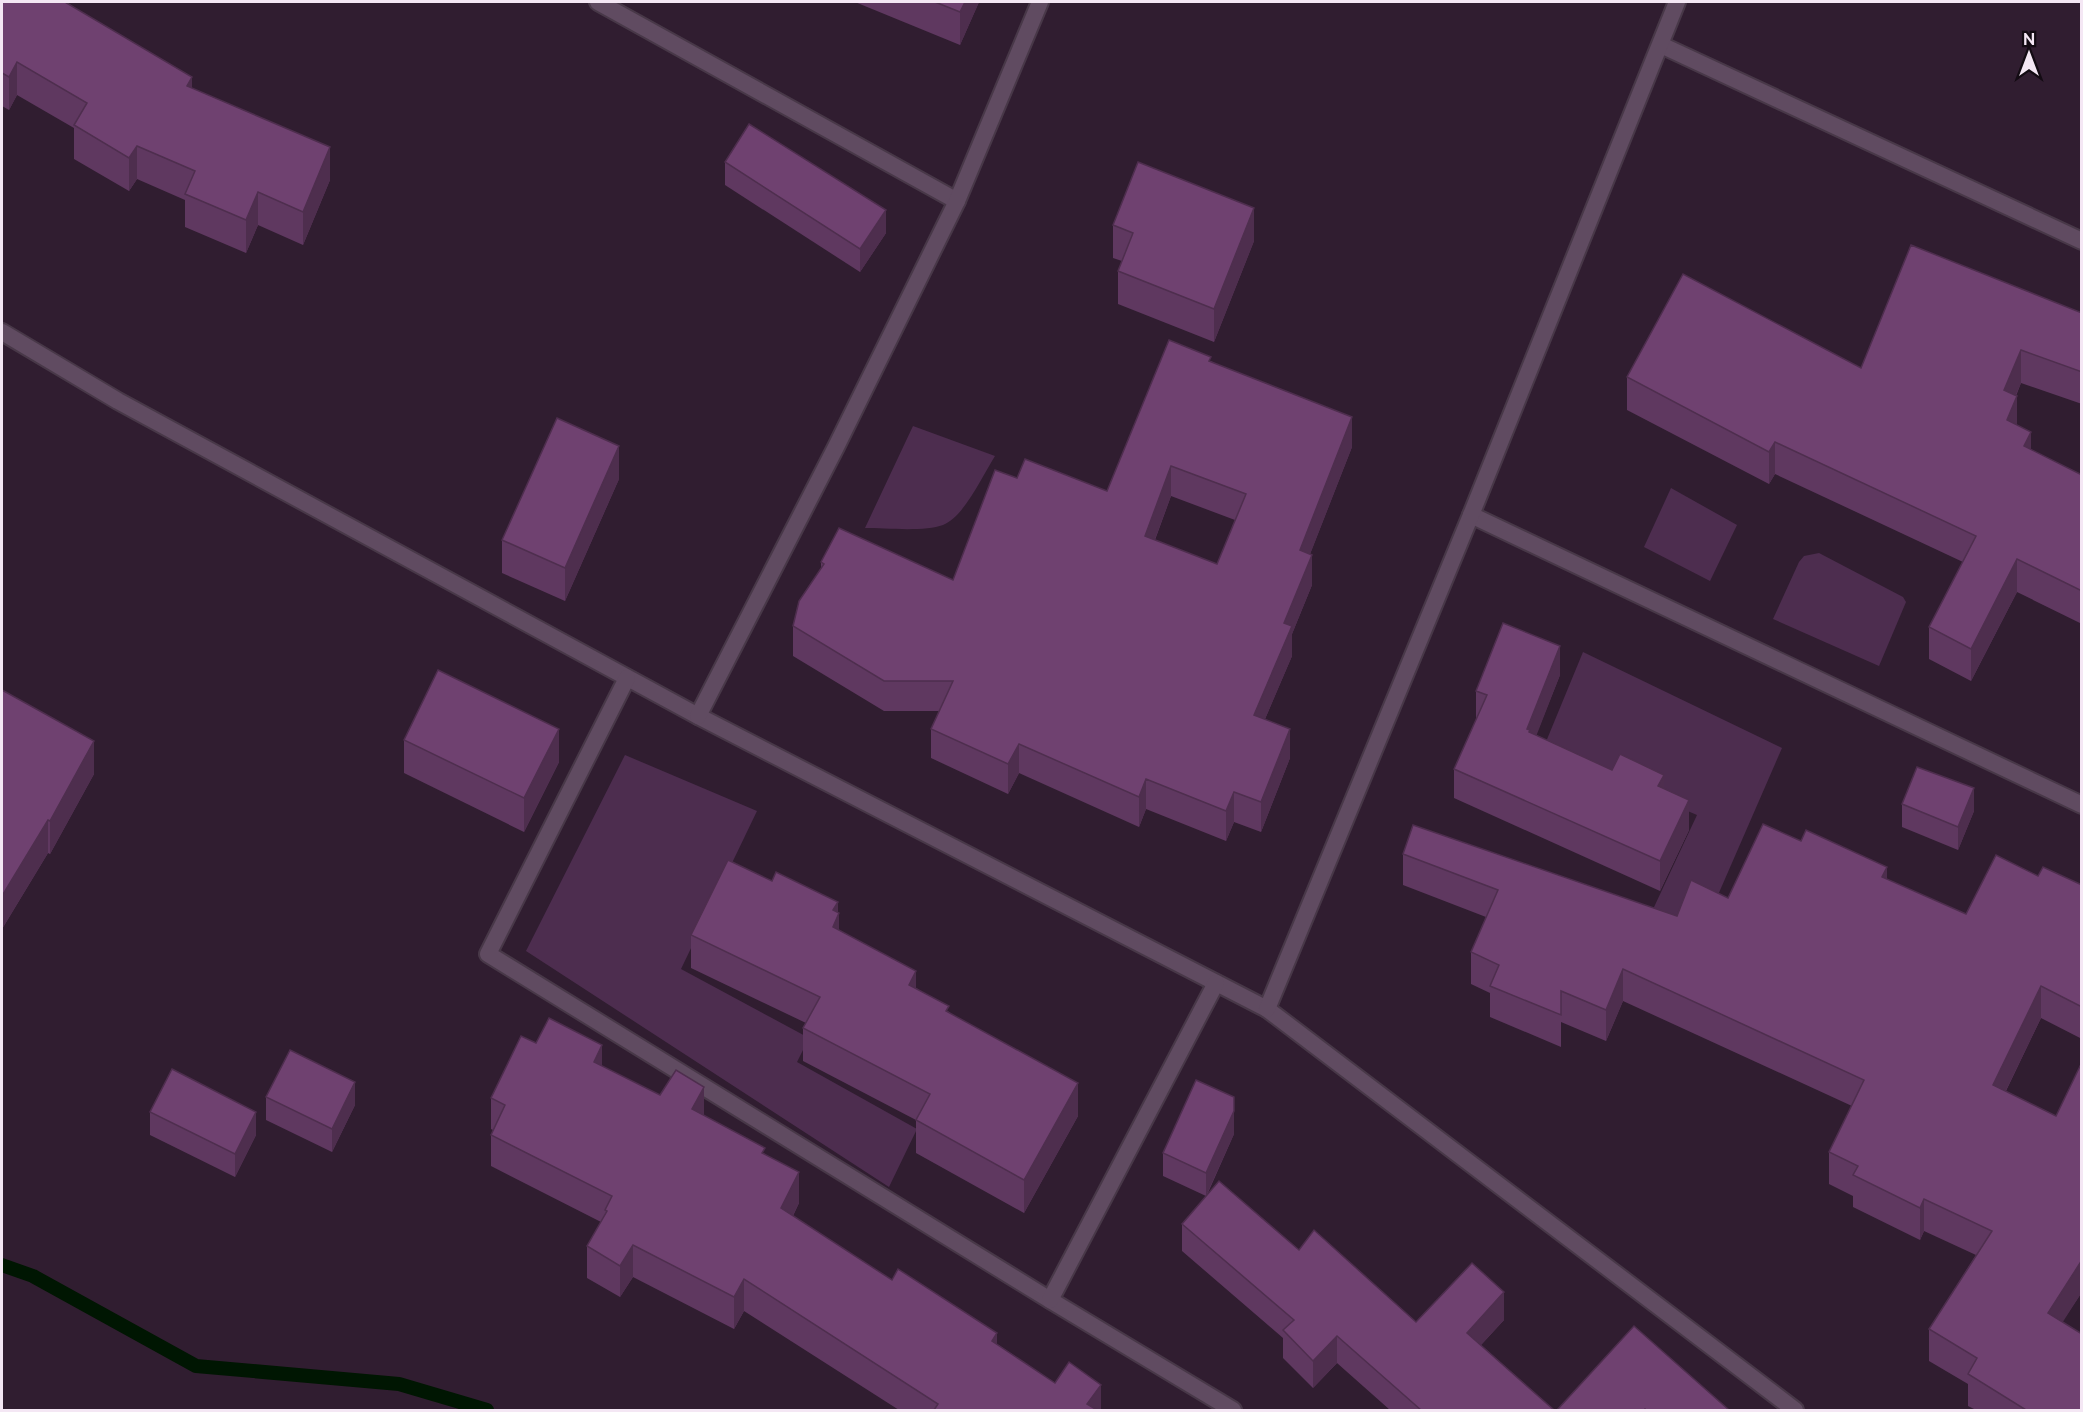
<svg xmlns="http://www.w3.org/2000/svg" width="2083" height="1412" viewBox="0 0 2083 1412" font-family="Raleway,sans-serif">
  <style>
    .green { fill: #4d2d4f }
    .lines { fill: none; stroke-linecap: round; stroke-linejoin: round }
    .stream { stroke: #001602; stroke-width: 14 }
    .minor-casing { stroke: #483848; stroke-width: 20 }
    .minor { stroke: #604b61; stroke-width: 16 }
    .wall { fill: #5f3860; fill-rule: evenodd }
    .shaded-wall { fill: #4e2e4e }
    .building { fill: #6f4170; stroke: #4e2e4e; stroke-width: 1.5; fill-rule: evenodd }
  </style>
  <rect width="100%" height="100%" fill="#301d30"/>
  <g class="green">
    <path d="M 913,426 L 995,456 C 983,475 964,517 943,525 C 925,532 885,528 865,528 Z"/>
    <path d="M 1671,488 L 1737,525 L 1710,581 L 1644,547 Z"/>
    <path d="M 1819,553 L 1903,597 L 1906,602 L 1879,666 L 1773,619 L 1799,562 L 1804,556 Z"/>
    <path d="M 1583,652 L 1782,748 L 1691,957 L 1641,935 L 1697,815 L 1543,749 Z"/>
    <path d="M 625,755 L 757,811 L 681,969 L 809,1038 L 797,1062 L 917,1129 L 889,1187 L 526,951 Z"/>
  </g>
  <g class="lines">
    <path class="stream" d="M 2,1265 L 33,1276 L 196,1366 L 399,1384 L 487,1410"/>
    <defs>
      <g id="minor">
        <path d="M 598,2 L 957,201"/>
        <path d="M 1661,45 L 2082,241"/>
        <path d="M 2,332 L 118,401 L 698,716 L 1267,1009 L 1795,1410"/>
        <path d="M 1471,515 L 2082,805"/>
        <path d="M 627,678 L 488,954 L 1050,1300 L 1233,1410"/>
        <path d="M 698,716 L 836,447 L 957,201 L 1040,2"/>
        <path d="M 1267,1009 L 1471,515 L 1677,2"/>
        <path d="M 1050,1300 L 1216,983"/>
      </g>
    </defs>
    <use href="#minor" class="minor-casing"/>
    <use href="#minor" class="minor"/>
  </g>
  <g class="wall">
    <path d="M 2,2 L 68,3 L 192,88 L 330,180 L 303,245 L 258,225 L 246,253 L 185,227 L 185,200 L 137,179 L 129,191 L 74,159 L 74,128 L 17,95 L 9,110 L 2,106 Z"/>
    <path d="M 855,2 L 979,2 L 960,45 Z"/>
    <path d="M 725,162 L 886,233 L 860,272 L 725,185 Z"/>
    <path d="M 1113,225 L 1254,241 L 1214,342 L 1118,304 L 1118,271 L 1122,261 L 1113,258 Z"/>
    <path d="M 2082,313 L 2082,404 L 2021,383 L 2016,396 L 2017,425 L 2031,450 L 2082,475 L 2082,624 L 2017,592 L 1971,681 L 1929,659 L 1929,627 L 1963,562 L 1775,474 L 1769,484 L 1627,410 L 1627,377 L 1861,368 Z"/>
    <path d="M 1211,361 L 1352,447 L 1310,554 L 1312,585 L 1292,634 L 1292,656 L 1265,719 L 1290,758 L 1261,832 L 1234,822 L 1226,841 L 1146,809 L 1139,827 L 1019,773 L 1008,794 L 931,758 L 931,729 L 939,711 L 884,711 L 793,656 L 793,626 L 821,569 L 821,562 L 953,580 L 1017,478 L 1107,491 ZM 1171,496 L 1235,520 L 1217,564 L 1155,540 Z"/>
    <path d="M 619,479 L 565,601 L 502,573 L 502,540 Z"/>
    <path d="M 1560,675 L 1536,735 L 1612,770 L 1664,789 L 1689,830 L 1660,891 L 1454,798 L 1454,769 L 1476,720 L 1476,691 Z"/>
    <path d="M 2,690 L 94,774 L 50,854 L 48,853 L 2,929 Z"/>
    <path d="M 404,740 L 559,762 L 524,832 L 404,773 Z"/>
    <path d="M 1902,804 L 1974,811 L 1958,850 L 1902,827 Z"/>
    <path d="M 1403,854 L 1677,916 L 1728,898 L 1887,879 L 1966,914 L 2038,876 L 2082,885 L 2082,1039 L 2041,1018 L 2006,1091 L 2056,1116 L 2082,1062 L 2082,1292 L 2062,1322 L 2082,1410 L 1976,1410 L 1968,1406 L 1968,1384 L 1929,1361 L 1929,1329 L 1976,1255 L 1924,1231 L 1920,1240 L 1853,1207 L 1853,1196 L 1829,1184 L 1829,1152 L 1852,1106 L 1623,1001 L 1606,1041 L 1561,1022 L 1561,1047 L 1490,1017 L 1490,993 L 1471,984 L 1471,952 L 1486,917 L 1403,885 Z"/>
    <path d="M 772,881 L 838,912 L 839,931 L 949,1012 L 1078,1116 L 1024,1213 L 916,1153 L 916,1120 L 803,1061 L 803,1028 L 806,1023 L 691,968 L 691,935 Z"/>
    <path d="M 602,1066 L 660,1095 L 704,1116 L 765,1154 L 799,1203 L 793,1216 L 892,1280 L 997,1344 L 1055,1383 L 1101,1410 L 899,1410 L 744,1311 L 734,1329 L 633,1277 L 620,1297 L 587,1278 L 587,1246 L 601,1222 L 491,1166 L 491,1135 L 493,1130 L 491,1129 L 491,1098 Z"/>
    <path d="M 266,1097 L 355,1105 L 332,1152 L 266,1120 Z"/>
    <path d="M 150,1112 L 256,1135 L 235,1177 L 150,1135 Z"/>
    <path d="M 1234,1134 L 1207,1195 L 1299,1250 L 1416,1322 L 1504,1320 L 1481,1345 L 1554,1410 L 1390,1410 L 1337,1363 L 1313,1388 L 1283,1358 L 1283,1338 L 1182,1251 L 1182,1224 L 1206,1196 L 1163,1176 L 1163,1153 Z"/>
  </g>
  <g class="shaded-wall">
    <path d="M 965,2 L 979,2 L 960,45 L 960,12 Z"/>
    <path d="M 17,62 L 17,95 L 9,110 L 9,77 Z"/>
    <path d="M 192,77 L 192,111 L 187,86 Z"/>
    <path d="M 137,146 L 137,179 L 129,191 L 129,158 Z"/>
    <path d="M 330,147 L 330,180 L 303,245 L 303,212 Z"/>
    <path d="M 258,192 L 258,225 L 246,253 L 246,220 Z"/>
    <path d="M 1254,208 L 1254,241 L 1214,342 L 1214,309 Z"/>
    <path d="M 886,210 L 886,233 L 860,272 L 860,249 Z"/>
    <path d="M 2021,350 L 2021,383 L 2004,422 L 2004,390 Z"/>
    <path d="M 2017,396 L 2017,428 L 2007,420 Z"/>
    <path d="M 1352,417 L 1352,447 L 1300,580 L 1300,550 Z"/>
    <path d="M 2031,432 L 2031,465 L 2024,446 Z"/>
    <path d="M 1775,442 L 1775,474 L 1769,484 L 1769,452 Z"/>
    <path d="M 619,446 L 619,479 L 565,601 L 565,568 Z"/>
    <path d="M 1171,466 L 1171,496 L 1145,566 L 1145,536 Z"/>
    <path d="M 1312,555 L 1312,585 L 1292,634 L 1292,656 L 1254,745 L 1254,715 L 1284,623 Z"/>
    <path d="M 2017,559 L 2017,592 L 1971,681 L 1971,649 Z"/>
    <path d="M 1560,646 L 1560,675 L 1530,752 L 1527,729 Z"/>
    <path d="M 559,729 L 559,762 L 524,832 L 524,798 Z"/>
    <path d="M 1290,729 L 1290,758 L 1261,832 L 1261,802 Z"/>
    <path d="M 94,741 L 94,774 L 50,854 L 50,821 Z"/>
    <path d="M 1019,744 L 1019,773 L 1008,794 L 1008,764 Z"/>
    <path d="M 1664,775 L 1664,804 L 1658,786 Z"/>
    <path d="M 1146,779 L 1146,809 L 1139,827 L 1139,797 Z"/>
    <path d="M 1974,788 L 1974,811 L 1958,850 L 1958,827 Z"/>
    <path d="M 1234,792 L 1234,822 L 1226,841 L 1226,811 Z"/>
    <path d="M 1689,800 L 1689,830 L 1660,891 L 1660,861 Z"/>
    <path d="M 48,820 L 48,853 L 2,929 L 2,896 Z"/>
    <path d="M 1887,867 L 1887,898 L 1882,877 Z"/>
    <path d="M 838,902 L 838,916 L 839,913 L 839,946 L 833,960 L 833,910 Z"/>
    <path d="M 1623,969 L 1623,1001 L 1606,1041 L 1606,1010 Z"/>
    <path d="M 916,971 L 916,1004 L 909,985 Z"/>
    <path d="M 2041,986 L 2041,1018 L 1993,1117 L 1993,1085 Z"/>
    <path d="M 602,1045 L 602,1076 L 594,1062 Z"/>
    <path d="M 355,1082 L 355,1105 L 332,1152 L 332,1129 Z"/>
    <path d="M 1078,1083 L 1078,1116 L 1024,1213 L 1024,1180 Z"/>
    <path d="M 704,1087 L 704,1118 L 692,1109 Z"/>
    <path d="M 1234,1111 L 1234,1134 L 1206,1196 L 1206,1173 Z"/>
    <path d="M 256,1112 L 256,1135 L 235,1177 L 235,1154 Z"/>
    <path d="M 799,1172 L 799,1203 L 781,1239 L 781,1208 Z"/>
    <path d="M 1924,1199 L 1924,1231 L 1920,1240 L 1920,1208 Z"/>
    <path d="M 633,1245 L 633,1277 L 620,1297 L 620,1266 Z"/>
    <path d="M 2082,1260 L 2082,1292 L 2048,1345 L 2048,1313 Z"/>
    <path d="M 744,1279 L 744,1311 L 734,1329 L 734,1297 Z"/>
    <path d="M 1504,1292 L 1504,1320 L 1467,1360 L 1467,1333 Z"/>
    <path d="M 997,1333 L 997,1364 L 992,1341 Z"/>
    <path d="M 1337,1336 L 1337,1363 L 1313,1388 L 1313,1361 Z"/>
    <path d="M 1101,1385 L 1101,1410 L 1087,1410 L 1087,1404 Z"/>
  </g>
  <g class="building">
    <path d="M 2,2 L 65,2 L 192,77 L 187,86 L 330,147 L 303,212 L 258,192 L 246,220 L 185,194 L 195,171 L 137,146 L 129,158 L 74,125 L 87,103 L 17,62 L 9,77 L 2,73 Z"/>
    <path d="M 935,2 L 965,2 L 960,12 Z"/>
    <path d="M 749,124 L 886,210 L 860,249 L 725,162 Z"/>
    <path d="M 1138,162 L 1254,208 L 1214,309 L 1118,271 L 1133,233 L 1113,225 Z"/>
    <path d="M 1911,245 L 2082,313 L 2082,372 L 2021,350 L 2004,390 L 2017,396 L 2007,420 L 2031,432 L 2024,446 L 2082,475 L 2082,591 L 2017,559 L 1971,649 L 1929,627 L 1976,536 L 1775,442 L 1769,452 L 1627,377 L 1683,274 L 1861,368 Z"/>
    <path d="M 1169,340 L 1211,357 L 1209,361 L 1352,417 L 1300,550 L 1312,555 L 1284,623 L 1292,626 L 1254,715 L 1290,729 L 1261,802 L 1234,792 L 1226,811 L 1146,779 L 1139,797 L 1019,744 L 1008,764 L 931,729 L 953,681 L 884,681 L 793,626 L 799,601 L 824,564 L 821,562 L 839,528 L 953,580 L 995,470 L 1017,478 L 1025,459 L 1107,491 ZM 1171,466 L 1246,494 L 1217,564 L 1145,536 Z"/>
    <path d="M 557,418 L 619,446 L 565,568 L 502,540 Z"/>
    <path d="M 1503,623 L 1560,646 L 1527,729 L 1530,730 L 1529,732 L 1612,770 L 1620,754 L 1664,775 L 1658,786 L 1689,800 L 1660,861 L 1454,769 L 1487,695 L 1476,691 Z"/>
    <path d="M 438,670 L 559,729 L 524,798 L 404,740 Z"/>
    <path d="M 2,690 L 94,741 L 50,821 L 48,820 L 2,896 Z"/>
    <path d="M 1917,767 L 1974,788 L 1958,827 L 1902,804 Z"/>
    <path d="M 1763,824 L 1801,841 L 1806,830 L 1887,867 L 1882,877 L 1966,914 L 1996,855 L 2038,876 L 2043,867 L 2082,885 L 2082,1007 L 2041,986 L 1993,1085 L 2056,1116 L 2082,1062 L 2082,1260 L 2048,1313 L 2082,1334 L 2082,1410 L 2026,1410 L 1968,1374 L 1977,1358 L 1929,1329 L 1992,1231 L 1924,1199 L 1920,1208 L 1853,1175 L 1858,1166 L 1829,1152 L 1864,1080 L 1623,969 L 1606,1010 L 1561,991 L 1561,1015 L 1490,986 L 1499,965 L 1471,952 L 1498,890 L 1403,854 L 1413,825 L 1677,916 L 1691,880 L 1728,898 Z"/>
    <path d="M 728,860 L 772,881 L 776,872 L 838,902 L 833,910 L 839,913 L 833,927 L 916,971 L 909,985 L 949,1006 L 946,1011 L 1078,1083 L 1024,1180 L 916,1120 L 930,1094 L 803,1028 L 820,997 L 691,935 Z"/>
    <path d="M 549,1018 L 602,1045 L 594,1062 L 660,1095 L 676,1070 L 704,1087 L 692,1109 L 765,1148 L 762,1153 L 799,1172 L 781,1208 L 892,1280 L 898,1269 L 997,1333 L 992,1341 L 1055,1383 L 1069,1362 L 1101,1385 L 1087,1404 L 1097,1410 L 934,1410 L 938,1404 L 744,1279 L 734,1297 L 633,1245 L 620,1266 L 587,1246 L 607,1211 L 605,1210 L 612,1196 L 491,1135 L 505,1105 L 491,1098 L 521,1036 L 536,1043 Z"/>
    <path d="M 290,1050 L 355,1082 L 332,1129 L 266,1097 Z"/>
    <path d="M 172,1069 L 256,1112 L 235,1154 L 150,1112 Z"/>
    <path d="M 1196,1080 L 1234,1097 L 1234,1111 L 1206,1173 L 1163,1153 Z"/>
    <path d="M 1219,1181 L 1299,1250 L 1314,1230 L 1416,1322 L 1472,1263 L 1504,1292 L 1467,1333 L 1554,1410 L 1421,1410 L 1337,1336 L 1313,1361 L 1283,1330 L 1294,1320 L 1182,1224 Z"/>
    <path d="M 1634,1326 L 1729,1410 L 1646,1410 L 1645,1409 L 1644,1410 L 1557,1410 Z"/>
  </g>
  <rect width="2083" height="1412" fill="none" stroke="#f4e7f4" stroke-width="6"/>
  <g transform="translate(2029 54)" stroke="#130b13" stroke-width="4.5" paint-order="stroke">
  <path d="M0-4.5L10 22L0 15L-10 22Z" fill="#f4e7f4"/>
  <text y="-9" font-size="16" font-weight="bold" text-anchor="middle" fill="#f4e7f4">N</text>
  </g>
</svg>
